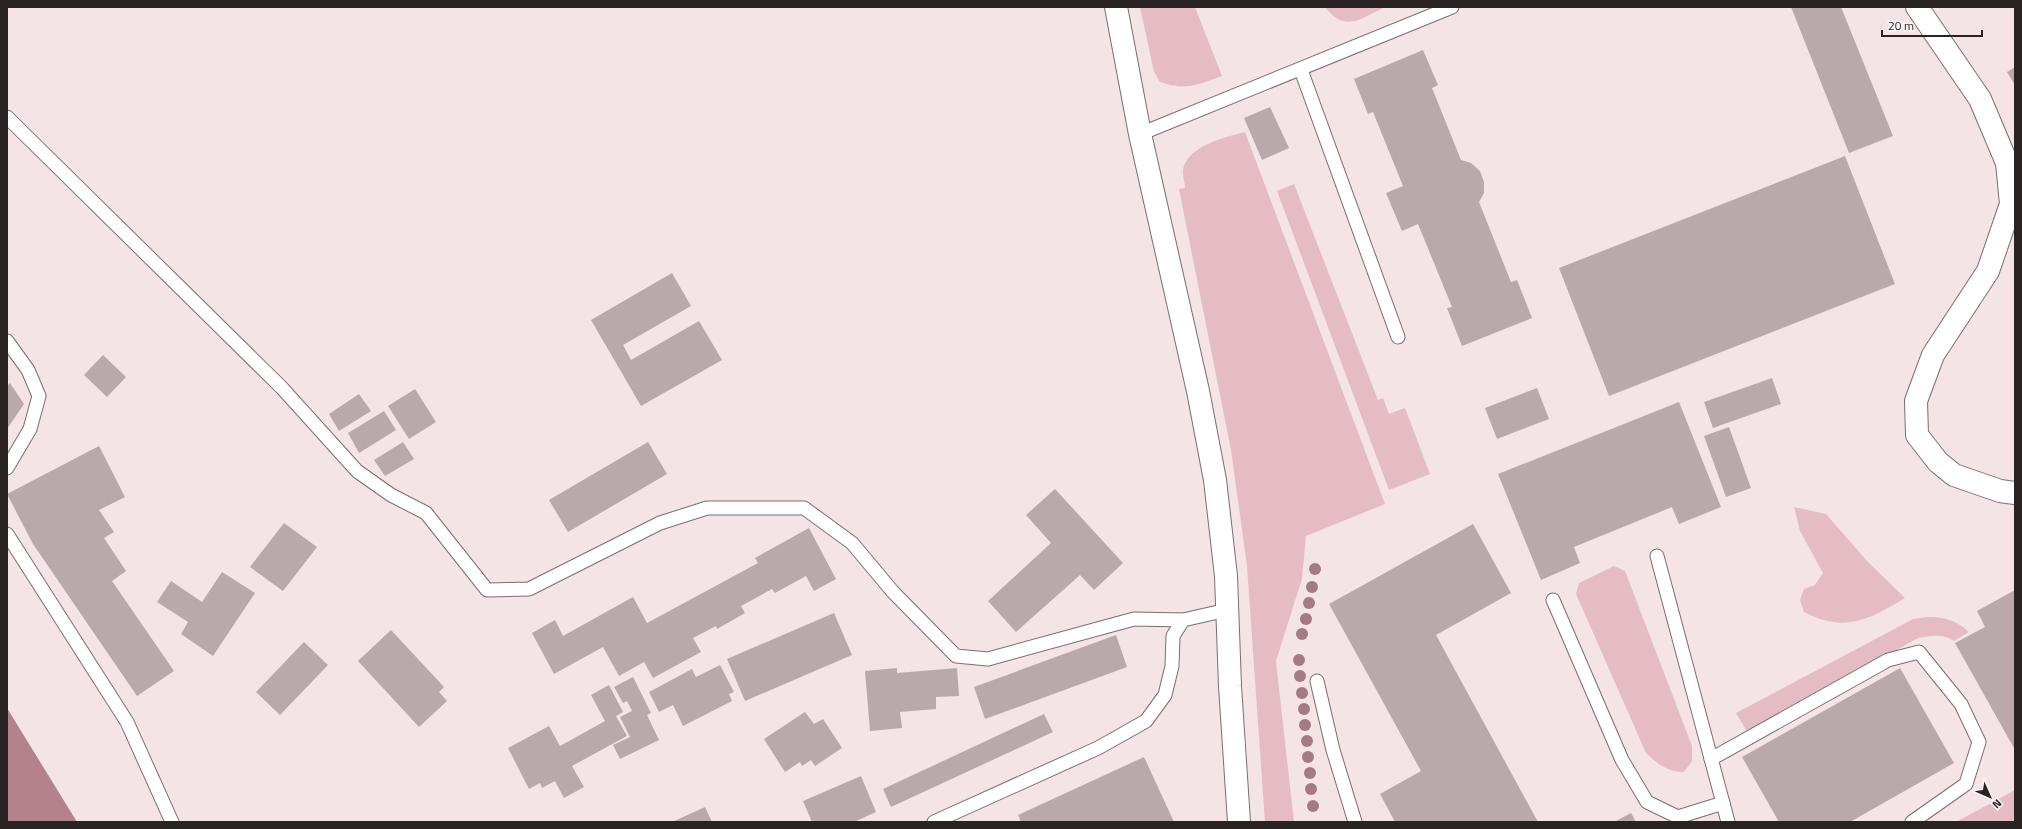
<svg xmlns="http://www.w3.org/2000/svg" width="2022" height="829" viewBox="0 0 2022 829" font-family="'Titillium Web',sans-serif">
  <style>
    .green { fill: #e6bcc4 }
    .water { fill: #b5818c }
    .building { fill: #b9a9ac }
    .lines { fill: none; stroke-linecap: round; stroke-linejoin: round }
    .service-casing { stroke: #7c6d70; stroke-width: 15 }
    .minor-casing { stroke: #7c6d70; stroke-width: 24 }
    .service { stroke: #fff; stroke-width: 13 }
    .minor { stroke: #fff; stroke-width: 22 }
    .tree { fill: #a47a85 }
  </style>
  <rect width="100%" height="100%" fill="#f4e4e6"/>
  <g class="green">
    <path d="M 1140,7 L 1195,7 L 1222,76 C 1196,85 1187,91 1160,82 L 1154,72 Z"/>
    <path d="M 1325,7 L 1385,7 C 1360,19 1345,33 1325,7 Z"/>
    <path d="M 1245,132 L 1385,504 L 1306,536 L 1302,579 L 1276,661 L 1294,822 L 1265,822 L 1247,566 L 1231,450 L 1179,189 L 1185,188 C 1185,183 1182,174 1183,169 C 1189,145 1226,137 1245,132 Z"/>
    <path d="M 1294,184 L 1378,400 L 1383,398 L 1389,414 L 1405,408 L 1430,474 L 1389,490 L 1277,191 Z"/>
    <path d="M 1794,507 L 1826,514 L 1867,561 L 1905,598 C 1869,620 1844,633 1804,612 L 1800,600 L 1804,589 L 1815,585 L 1823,573 L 1800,531 Z"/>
    <path d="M 1614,566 L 1625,571 L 1692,746 L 1692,761 L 1684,772 C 1667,772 1658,764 1646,753 L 1576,594 L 1579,583 Z"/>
    <path d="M 1927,617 C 1943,616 1958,621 1969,632 L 1954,641 C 1943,633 1930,636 1918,638 L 1748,733 L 1736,713 L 1913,619 Z"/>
    <path d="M 2015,790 L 2015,822 L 1956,822 Z"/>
  </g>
  <path class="water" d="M 7,708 L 77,822 L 7,822 Z"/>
  <g class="building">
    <path d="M 1791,7 L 1841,7 L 1893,136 L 1849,153 Z"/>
    <path d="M 1423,50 L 1438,85 L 1432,88 L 1461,160 L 1471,163 L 1480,171 L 1484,182 L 1484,193 L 1479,202 L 1511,282 L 1517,280 L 1532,318 L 1462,346 L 1447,308 L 1452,307 L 1418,224 L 1402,231 L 1386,193 L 1403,186 L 1373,112 L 1368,114 L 1354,79 Z"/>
    <path d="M 2015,67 L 2015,85 L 2007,72 Z"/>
    <path d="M 1270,107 L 1289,148 L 1262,160 L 1244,118 Z"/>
    <path d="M 1845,156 L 1895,284 L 1609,396 L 1559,268 Z"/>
    <path d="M 672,273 L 691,306 L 623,345 L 631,360 L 699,321 L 722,360 L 641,406 L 591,320 Z"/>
    <path d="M 103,355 L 126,377 L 107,397 L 84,375 Z"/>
    <path d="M 1772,378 L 1781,404 L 1713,428 L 1704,402 Z"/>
    <path d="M 10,383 L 24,404 L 7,429 L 7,386 Z"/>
    <path d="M 1537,388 L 1549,419 L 1497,439 L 1485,408 Z"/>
    <path d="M 415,389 L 436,422 L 409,439 L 388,406 Z"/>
    <path d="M 359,394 L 371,411 L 339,431 L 329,414 Z"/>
    <path d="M 1679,402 L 1721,507 L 1679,524 L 1672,507 L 1574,547 L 1580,563 L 1541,580 L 1498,474 Z"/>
    <path d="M 384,411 L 396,430 L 359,453 L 348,433 Z"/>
    <path d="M 1729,427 L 1751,488 L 1726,497 L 1704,436 Z"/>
    <path d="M 403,442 L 414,459 L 385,476 L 374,460 Z"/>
    <path d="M 648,442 L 667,474 L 568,532 L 549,500 Z"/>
    <path d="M 99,446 L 125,497 L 99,510 L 114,532 L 104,538 L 126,571 L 112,581 L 174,671 L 137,696 L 33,544 L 7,494 Z"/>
    <path d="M 1055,489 L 1123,563 L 1094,590 L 1080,575 L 1016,632 L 988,601 L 1051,543 L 1026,515 Z"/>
    <path d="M 284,523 L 317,547 L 283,591 L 250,567 Z"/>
    <path d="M 1473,524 L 1511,593 L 1436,635 L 1538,822 L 1395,822 L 1380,794 L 1421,771 L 1329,604 Z"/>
    <path d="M 809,528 L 836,579 L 814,591 L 806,576 L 775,593 L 772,589 L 741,606 L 745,613 L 717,629 L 716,626 L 693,638 L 701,652 L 653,678 L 644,662 L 619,676 L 603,647 L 554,674 L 532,633 L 555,620 L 563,636 L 633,597 L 647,623 L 758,563 L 755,558 Z"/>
    <path d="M 222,572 L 255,593 L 213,656 L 181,634 L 188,622 L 157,602 L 171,581 L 202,602 Z"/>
    <path d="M 2015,590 L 2015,750 L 1955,643 L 1985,627 L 1977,611 Z"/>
    <path d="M 834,613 L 852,655 L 745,701 L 727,659 Z"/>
    <path d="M 391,630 L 444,687 L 439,692 L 447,701 L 419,727 L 358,661 Z"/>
    <path d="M 1116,635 L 1127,667 L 985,719 L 974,687 Z"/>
    <path d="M 304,642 L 328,665 L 280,715 L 256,692 Z"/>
    <path d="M 720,665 L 734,692 L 729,694 L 732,701 L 683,726 L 673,705 L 659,712 L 649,692 L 692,669 L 696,677 Z"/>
    <path d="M 897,668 L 897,673 L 957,668 L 959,696 L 936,697 L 936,709 L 900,712 L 902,728 L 870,731 L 865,671 Z"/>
    <path d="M 1900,668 L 1954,763 L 1850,822 L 1779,822 L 1742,757 Z"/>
    <path d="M 633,677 L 651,713 L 647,715 L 659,740 L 620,759 L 613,745 L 630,737 L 620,717 L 632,711 L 627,701 L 623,703 L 614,687 Z"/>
    <path d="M 609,685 L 623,712 L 616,716 L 627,736 L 572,766 L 584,787 L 564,798 L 555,781 L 542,788 L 540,783 L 529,789 L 508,748 L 549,726 L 560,746 L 605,721 L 591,695 Z"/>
    <path d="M 805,712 L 814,724 L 823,719 L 842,748 L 815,766 L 811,760 L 802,766 L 800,762 L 785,772 L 764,739 Z"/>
    <path d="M 1044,714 L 1053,732 L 891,807 L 883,789 Z"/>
    <path d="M 1144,757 L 1174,822 L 1021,822 L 1018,815 Z"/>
    <path d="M 861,776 L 876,812 L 854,822 L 812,822 L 803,801 Z"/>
    <path d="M 705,807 L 712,822 L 672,822 Z"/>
    <path d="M 1631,813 L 1636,822 L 1614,822 Z"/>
  </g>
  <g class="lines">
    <defs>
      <g id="service">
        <path d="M 1301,70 L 1398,337"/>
        <path d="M 7,117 L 282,388 L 357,471 L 391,495 L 426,513 L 487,590 L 529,589 L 660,523 L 707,508 L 804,508 L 852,543 L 893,592 L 956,656 L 988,659 L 1134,619 L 1183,620"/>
        <path d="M 1140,134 L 1452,7"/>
        <path d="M 7,341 L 28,370 L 39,396 L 30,429 L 7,468"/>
        <path d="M 7,534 L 127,722 L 172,822"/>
        <path d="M 1657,556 L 1728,822"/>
        <path d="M 1553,600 L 1622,760 L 1647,802 L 1678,817 L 1723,803"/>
        <path d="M 1317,681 L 1333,750 L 1355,822"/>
        <path d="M 1711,759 L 1888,660 L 1919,652 L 1961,704 L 1979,742 L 1966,784 L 1912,822"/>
        <path d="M 934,822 L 1098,748 L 1146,721 L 1165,695 L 1172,666 L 1173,636 L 1183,620 L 1227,610"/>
      </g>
      <g id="minor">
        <path d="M 1116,7 L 1140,134 L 1198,391 L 1215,480 L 1226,576 L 1230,686 L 1239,822"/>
        <path d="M 1917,7 L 1980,99 L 2007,163 L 2011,204 L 1988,271 L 1933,355 L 1916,401 L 1917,435 L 1938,462 L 1954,475 L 2000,491 L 2015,493"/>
      </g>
    </defs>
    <use href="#service" class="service-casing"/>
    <use href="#minor" class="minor-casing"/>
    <use href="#service" class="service"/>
    <use href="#minor" class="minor"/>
  </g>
  <g class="tree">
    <circle cx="1315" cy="569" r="6"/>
    <circle cx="1312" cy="587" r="6"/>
    <circle cx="1309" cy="603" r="6"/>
    <circle cx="1306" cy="619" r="6"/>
    <circle cx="1302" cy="634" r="6"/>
    <circle cx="1299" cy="660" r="6"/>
    <circle cx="1300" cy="676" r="6"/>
    <circle cx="1302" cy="693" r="6"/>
    <circle cx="1304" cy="709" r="6"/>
    <circle cx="1305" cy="725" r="6"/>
    <circle cx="1307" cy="741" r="6"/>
    <circle cx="1308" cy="757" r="6"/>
    <circle cx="1310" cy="773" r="6"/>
    <circle cx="1311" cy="789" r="6"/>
    <circle cx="1313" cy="806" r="6"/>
  </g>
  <rect width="2022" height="829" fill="none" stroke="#292324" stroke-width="16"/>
  <g transform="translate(1990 797) rotate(135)" stroke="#fdf3f4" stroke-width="3" paint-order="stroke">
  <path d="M0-3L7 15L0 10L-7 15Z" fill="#292324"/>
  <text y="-6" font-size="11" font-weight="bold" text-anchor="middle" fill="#292324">N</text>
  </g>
  <path d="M1882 30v6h100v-6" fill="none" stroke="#292324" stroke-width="2"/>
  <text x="1888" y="30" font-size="12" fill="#292324" stroke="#fdf3f4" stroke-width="3" paint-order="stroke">20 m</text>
</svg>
